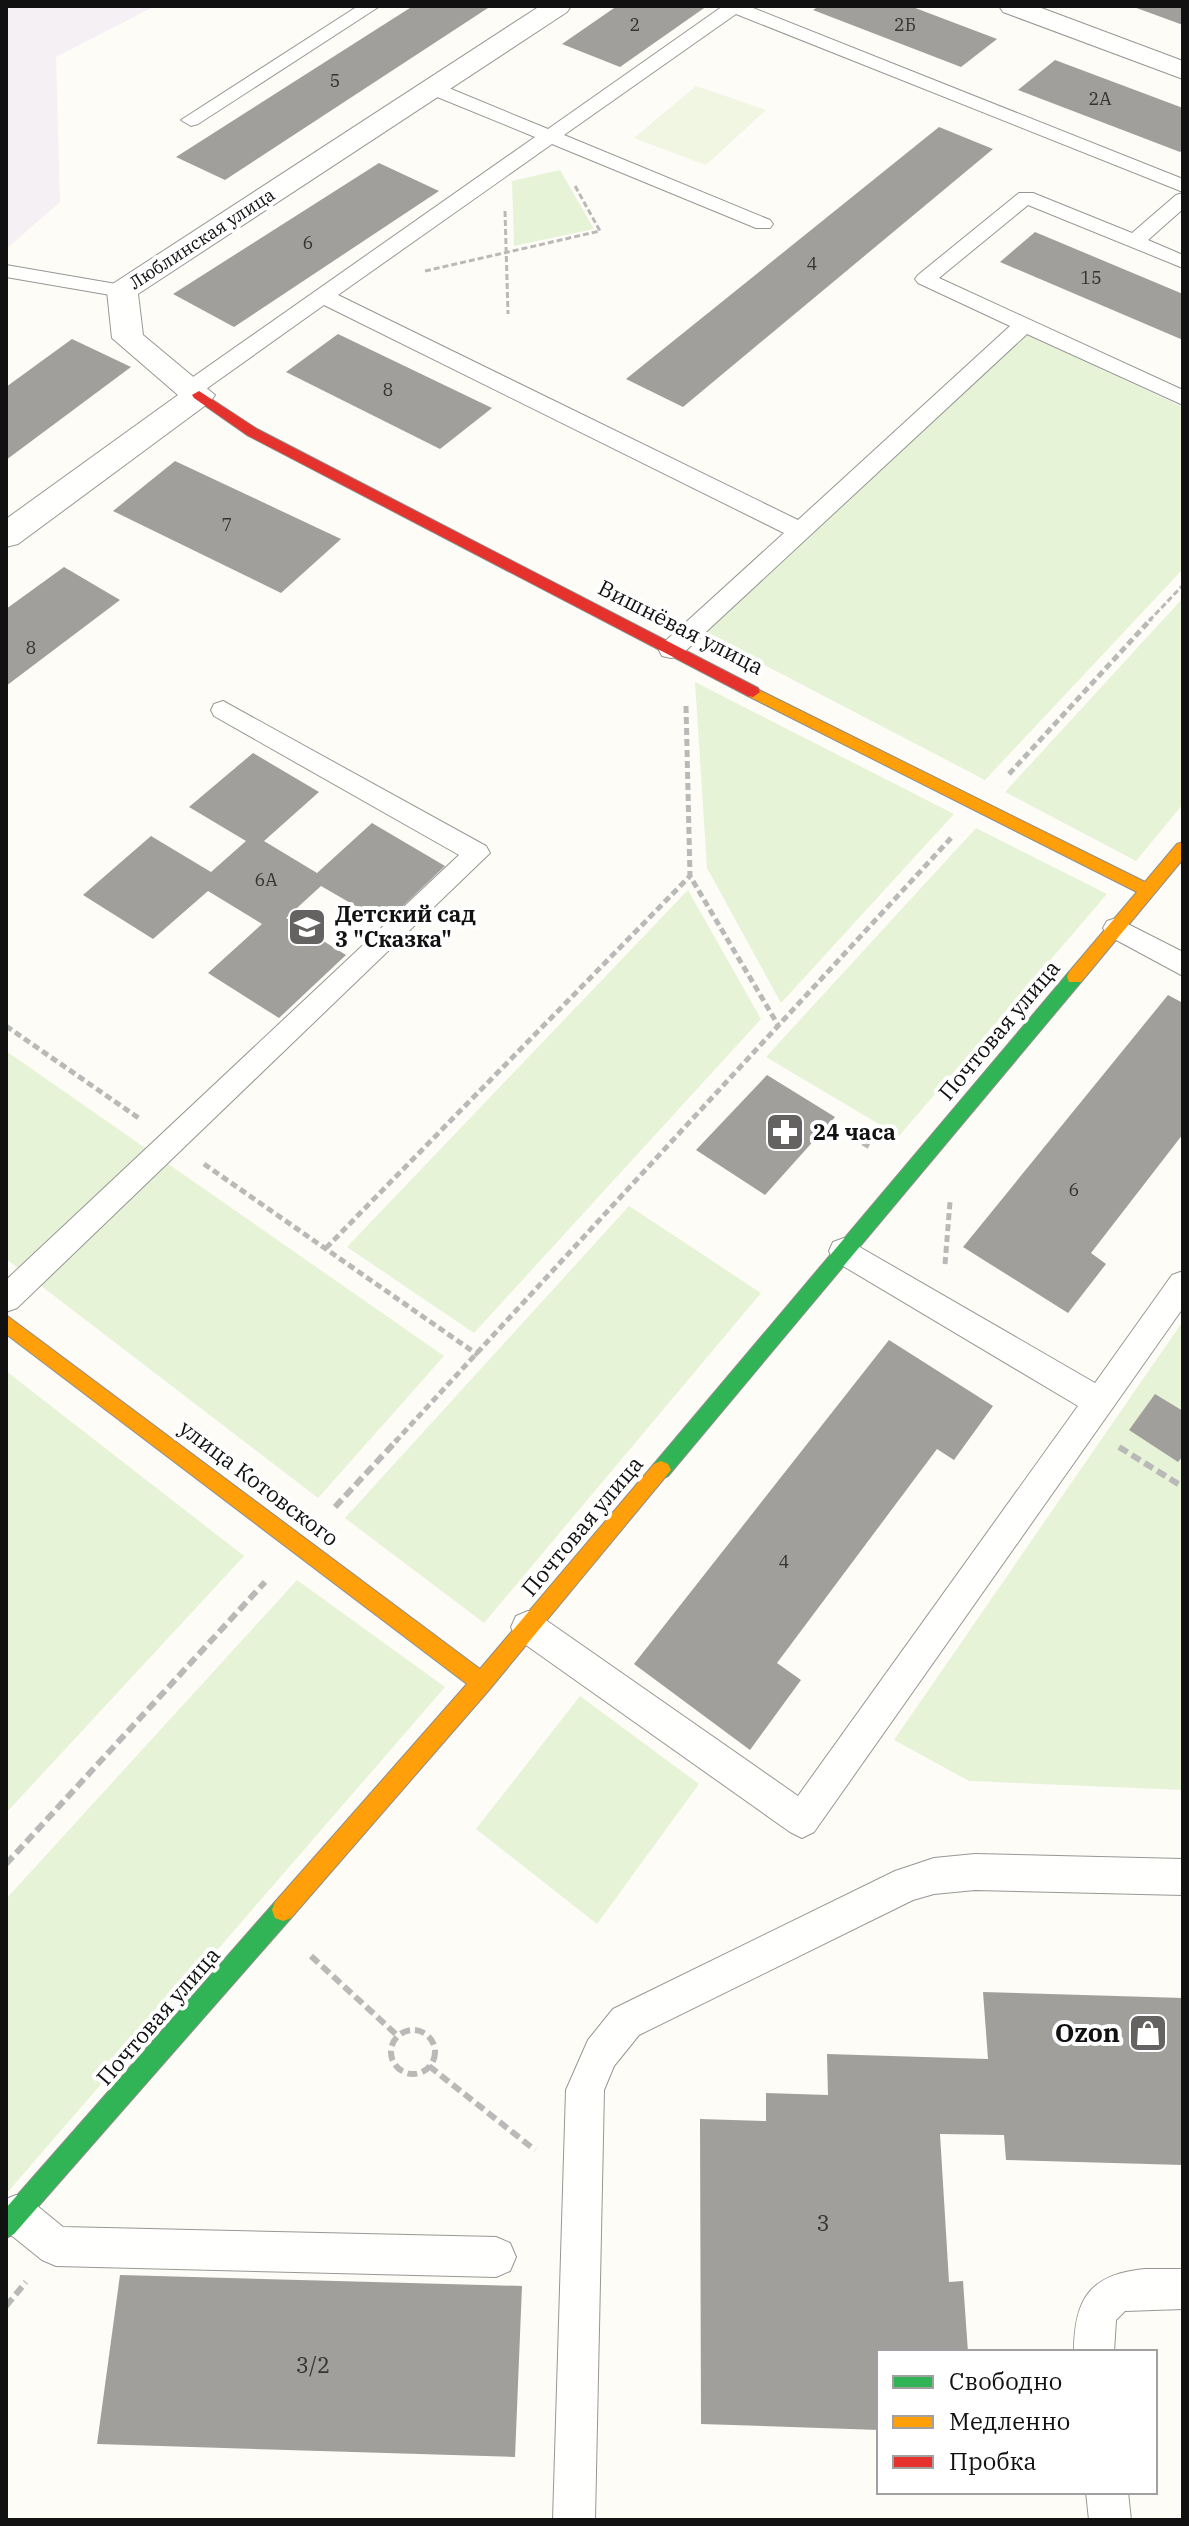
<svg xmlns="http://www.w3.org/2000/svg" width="1189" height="2526" viewBox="0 0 1189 2526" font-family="'IBM Plex Serif',serif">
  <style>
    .industrial { fill: #f5f0f3 }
    .green { fill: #e7f3d7 }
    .pitch { fill: #f0f6e1 }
    .building { fill: #a19f9c }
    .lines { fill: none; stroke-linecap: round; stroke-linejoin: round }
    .lane-casing { stroke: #979795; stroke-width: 2 }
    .street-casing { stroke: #979795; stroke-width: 2 }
    .fast-casing { stroke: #8e8d8b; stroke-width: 2 }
    .slow-casing { stroke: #8e8d8b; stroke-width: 2 }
    .jam-casing { stroke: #8e8d8b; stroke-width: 2 }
    .path-far2 { stroke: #b9b9b8; stroke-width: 3; stroke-dasharray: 6 3; stroke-linecap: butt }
    .path-far1 { stroke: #b9b9b8; stroke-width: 5; stroke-dasharray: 7 4; stroke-linecap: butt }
    .path { stroke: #b9b9b8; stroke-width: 6; stroke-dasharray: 10 5; stroke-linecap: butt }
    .lane { fill: #fffffe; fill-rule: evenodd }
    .street { fill: #fffffe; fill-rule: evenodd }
    .fast { fill: #30b455; fill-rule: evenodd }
    .slow { fill: #ff9f0a; fill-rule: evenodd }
    .jam { fill: #e5322d; fill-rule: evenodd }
    .labels { text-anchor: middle; stroke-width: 8; stroke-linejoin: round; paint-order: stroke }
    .number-label { font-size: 18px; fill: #353434 }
    .far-street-label { font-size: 18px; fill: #111; stroke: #fff }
    .street-label { font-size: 22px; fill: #111; stroke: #fff }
    .poi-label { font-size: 22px; font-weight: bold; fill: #111; stroke: #fff; text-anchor: start }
    .near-number-label { font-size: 22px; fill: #353434 }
    .near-poi-label { font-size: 26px; font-weight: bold; fill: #111; stroke: #fff; text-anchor: end }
  </style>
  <rect width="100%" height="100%" fill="#fdfcf7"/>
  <path class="industrial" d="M 6,6 L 155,6 L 56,57 L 60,202 L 6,249 Z"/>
  <g class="green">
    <path d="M 560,170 L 594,229 L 514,246 L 512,181 Z"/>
    <path d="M 1027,335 L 1183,407 L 1183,569 L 985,780 L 699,631 Z"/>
    <path d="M 1183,598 L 1183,804 L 1136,861 L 1005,792 Z"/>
    <path d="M 695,682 L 954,814 L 781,1003 L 707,868 Z"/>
    <path d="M 976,828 L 1107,894 L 899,1136 L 766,1057 Z"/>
    <path d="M 688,890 L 761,1019 L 474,1333 L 347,1247 Z"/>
    <path d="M 6,1051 L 444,1356 L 318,1498 L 6,1259 Z"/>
    <path d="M 629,1206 L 761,1293 L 484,1623 L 345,1518 Z"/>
    <path d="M 1183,1321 L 1183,1790 L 969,1781 L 894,1740 Z"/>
    <path d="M 6,1371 L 244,1556 L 6,1813 Z"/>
    <path d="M 297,1580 L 445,1687 L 6,2194 L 6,1899 Z"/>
    <path d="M 580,1696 L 699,1784 L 597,1924 L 476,1829 Z"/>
  </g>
  <path class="pitch" d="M 696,86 L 766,110 L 706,165 L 634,138 Z"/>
  <g class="building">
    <path d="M 413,6 L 491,6 L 225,180 L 176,157 Z"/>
    <path d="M 617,6 L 707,6 L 620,67 L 562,44 Z"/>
    <path d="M 819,6 L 910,6 L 997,39 L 961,67 L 813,10 Z"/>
    <path d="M 1131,6 L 1183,6 L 1183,25 Z"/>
    <path d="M 1055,60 L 1183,108 L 1183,149 L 1180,152 L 1018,90 Z"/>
    <path d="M 939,127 L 993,149 L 683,407 L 626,379 Z"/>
    <path d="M 379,163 L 439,191 L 234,327 L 173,294 Z"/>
    <path d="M 1035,232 L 1183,294 L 1183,340 L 1000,262 Z"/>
    <path d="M 338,334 L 492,408 L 440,449 L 286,372 Z"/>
    <path d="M 72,339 L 131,367 L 6,460 L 6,387 Z"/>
    <path d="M 175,461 L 341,539 L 281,593 L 113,511 Z"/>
    <path d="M 64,567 L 120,600 L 6,686 L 6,609 Z"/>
    <path d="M 253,753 L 319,792 L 264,841 L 317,873 L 372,823 L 445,866 L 385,923 L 321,886 L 286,918 L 346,955 L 279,1018 L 208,973 L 262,924 L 208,891 L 153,939 L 83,895 L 151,836 L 211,872 L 246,841 L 189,807 Z"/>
    <path d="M 1168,995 L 1183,1003 L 1183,1134 L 1091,1253 L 1106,1264 L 1068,1313 L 963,1247 Z"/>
    <path d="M 767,1075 L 835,1117 L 765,1195 L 696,1150 Z"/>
    <path d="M 889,1340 L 993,1406 L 954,1460 L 937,1449 L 777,1663 L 801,1680 L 750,1750 L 634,1664 Z"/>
    <path d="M 1155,1394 L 1183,1411 L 1183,1456 L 1178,1462 L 1129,1430 Z"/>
    <path d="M 983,1992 L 1183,1998 L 1183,2165 L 1006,2160 L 1004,2135 L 940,2134 L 949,2282 L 963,2281 L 968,2352 L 879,2352 L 879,2430 L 701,2424 L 700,2119 L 766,2121 L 766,2093 L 828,2095 L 827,2054 L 988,2059 Z"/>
    <path d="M 120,2275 L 522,2286 L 515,2457 L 97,2444 Z"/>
  </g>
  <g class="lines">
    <defs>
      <g id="lane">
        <path d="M 358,6 L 380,6 L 198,124 L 191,126 L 181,120 Z"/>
        <path d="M 723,6 L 748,6 L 1183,179 L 1183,192 L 736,14 L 564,135 L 770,220 L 773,224 L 770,228 L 756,228 L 552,144 L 338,295 L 798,520 L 1010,326 L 918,283 L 915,279 L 918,275 L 1019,193 L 1033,193 L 1132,233 L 1176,195 L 1183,193 L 1183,209 L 1148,240 L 1183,255 L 1183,268 L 1028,205 L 939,278 L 1183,390 L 1183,405 L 1027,334 L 680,656 L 671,658 L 662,656 L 659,650 L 662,644 L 784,533 L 324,305 L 199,394 L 183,394 L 180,389 L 183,384 L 535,137 L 425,92 L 423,88 L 425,84 L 439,84 L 548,129 Z"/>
        <path d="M 6,265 L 122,285 L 132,291 L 122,297 L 6,277 Z"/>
        <path d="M 223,701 L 486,846 L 490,853 L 17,1308 L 6,1312 L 6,1280 L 459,855 L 214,716 L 211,710 L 214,704 Z"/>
        <path d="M 1116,918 L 1183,952 L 1183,976 L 1107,935 L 1103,928 L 1107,921 Z"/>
        <path d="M 844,1238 L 1095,1383 L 1172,1275 L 1183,1271 L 1183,1308 L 814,1832 L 802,1838 L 790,1832 L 516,1638 L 511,1627 L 516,1616 L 528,1611 L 540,1616 L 798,1796 L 1078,1406 L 833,1260 L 829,1251 L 833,1242 Z"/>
        <path d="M 975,1854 L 1183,1859 L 1183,1895 L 975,1890 L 934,1894 L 913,1900 L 639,2035 L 614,2066 L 604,2090 L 595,2520 L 553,2520 L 566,2090 L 588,2040 L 613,2009 L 895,1871 L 934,1858 Z"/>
        <path d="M 16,2195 L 30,2200 L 63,2227 L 496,2237 L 510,2243 L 516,2257 L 510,2271 L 496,2277 L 56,2266 L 42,2260 L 6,2231 L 6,2199 Z"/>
        <path d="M 1145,2269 L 1183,2269 L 1183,2309 L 1125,2311 L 1116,2320 L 1114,2352 L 1074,2352 C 1074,2299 1090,2274 1145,2269 Z"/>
        <path d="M 1086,2492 L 1128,2492 L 1131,2520 L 1089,2520 Z"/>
      </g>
      <g id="street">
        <path d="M 540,6 L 571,6 L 567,12 L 138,294 L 143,335 L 215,395 L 210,402 L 18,544 L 6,547 L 6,519 L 178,395 L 112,338 L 107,291 L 111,285 Z"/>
        <path d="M 999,6 L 1036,6 L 1183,61 L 1183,79 L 1003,12 Z"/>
      </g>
      <g id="fast">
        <path d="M 1075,971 L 1083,977 L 1081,982 L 668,1476 L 661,1479 L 654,1476 L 651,1470 L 654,1464 L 1069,972 Z"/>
        <path d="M 283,1899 L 291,1902 L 294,1910 L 291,1918 L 14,2234 L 6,2238 L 6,2208 L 275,1902 Z"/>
      </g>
      <g id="slow">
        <path d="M 753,687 L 1145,882 L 1177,844 L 1183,842 L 1183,859 L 1081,982 L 1069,982 L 1067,977 L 1069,972 L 1137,892 L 748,696 L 746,692 Z"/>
        <path d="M 6,1315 L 480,1669 L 654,1464 L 661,1461 L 668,1464 L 671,1470 L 489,1690 L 291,1918 L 283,1921 L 275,1918 L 272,1910 L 275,1902 L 467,1684 L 6,1334 Z"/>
      </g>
      <path id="jam" d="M 199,391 L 257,429 L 758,688 L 760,692 L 753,697 L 748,696 L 247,435 L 194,398 L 192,395 Z"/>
    </defs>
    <use href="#lane" class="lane-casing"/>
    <use href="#street" class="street-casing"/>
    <use href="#fast" class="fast-casing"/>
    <use href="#slow" class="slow-casing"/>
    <use href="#jam" class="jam-casing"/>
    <g class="path-far2">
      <path d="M 505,211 L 508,314"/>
      <path d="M 425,271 L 600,231 L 574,184"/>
      <path d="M 1149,621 L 1183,585"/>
    </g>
    <g class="path-far1">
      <path d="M 686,706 L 690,876 L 778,1025"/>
      <path d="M 1009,774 L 1151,619"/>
      <path d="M 6,1026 L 140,1119"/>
      <path d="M 853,1138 L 870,1147"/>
      <path d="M 204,1164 L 478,1355"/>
      <path d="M 326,1248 L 690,876"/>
      <path d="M 945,1264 L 950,1202"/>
      <path d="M 395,1442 L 951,838"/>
    </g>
    <g class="path">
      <path d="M 1119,1447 L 1183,1487"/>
      <path d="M 335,1507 L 397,1440"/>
      <path d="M 6,1864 L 265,1582"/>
      <path d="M 311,1956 L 399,2037"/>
      <circle cx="413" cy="2052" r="22"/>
      <path d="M 429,2066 L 535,2150"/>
      <path d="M 6,2306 L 26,2282"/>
    </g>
    <use href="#lane" class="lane"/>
    <use href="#street" class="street"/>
    <use href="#fast" class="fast"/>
    <use href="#slow" class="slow"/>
    <use href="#jam" class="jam"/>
  </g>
  <defs>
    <symbol id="school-square" viewBox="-11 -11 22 22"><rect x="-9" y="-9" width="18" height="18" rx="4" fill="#646362" stroke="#fff"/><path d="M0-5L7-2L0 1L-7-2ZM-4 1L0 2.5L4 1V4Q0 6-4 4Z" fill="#fff"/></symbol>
    <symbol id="pharmacy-square" viewBox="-11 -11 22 22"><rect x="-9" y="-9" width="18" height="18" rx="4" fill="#646362" stroke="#fff"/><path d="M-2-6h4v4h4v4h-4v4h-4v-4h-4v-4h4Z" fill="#fff"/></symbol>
    <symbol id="shop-square" viewBox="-11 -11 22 22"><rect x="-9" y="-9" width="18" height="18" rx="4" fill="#646362" stroke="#fff"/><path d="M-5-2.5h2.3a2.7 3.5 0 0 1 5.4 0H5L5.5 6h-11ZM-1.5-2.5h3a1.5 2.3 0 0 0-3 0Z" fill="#fff"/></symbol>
  </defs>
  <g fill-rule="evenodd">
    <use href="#school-square" x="285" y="905" width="44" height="44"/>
    <use href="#pharmacy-square" x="763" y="1110" width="44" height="44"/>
    <use href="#shop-square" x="1126" y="2011" width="44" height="44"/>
  </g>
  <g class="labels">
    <g class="number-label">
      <text x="635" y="31">2</text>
      <text x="905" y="31">2Б</text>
      <text x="335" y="87">5</text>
      <text x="1100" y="105">2А</text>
      <text x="308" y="249">6</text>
      <text x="812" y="270">4</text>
      <text x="1091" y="284">15</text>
      <text x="388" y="396">8</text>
      <text x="227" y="531">7</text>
      <text x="31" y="654">8</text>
      <text x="266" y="886">6А</text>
      <text x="1074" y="1196">6</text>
      <text x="784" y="1568">4</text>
    </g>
    <g class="far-street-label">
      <text transform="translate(202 239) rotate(-33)" y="6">Люблинская улица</text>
    </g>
    <g class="street-label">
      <text transform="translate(681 627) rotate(27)" y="8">Вишнёвая улица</text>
      <text transform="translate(999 1030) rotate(-50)" y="8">Почтовая улица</text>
      <text transform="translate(259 1483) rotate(37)" y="8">улица Котовского</text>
      <text transform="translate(582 1526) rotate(-50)" y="8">Почтовая улица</text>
      <text transform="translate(158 2016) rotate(-49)" y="8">Почтовая улица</text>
    </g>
    <g class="poi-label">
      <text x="335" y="922">Детский сад<tspan x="335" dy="25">3 "Сказка"</tspan></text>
      <text x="813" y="1140">24 часа</text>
    </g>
    <g class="near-number-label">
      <text x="823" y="2231">3</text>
      <text x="313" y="2373">3/2</text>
    </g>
    <g class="near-poi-label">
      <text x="1120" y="2042">Ozon</text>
    </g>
  </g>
  <rect width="1189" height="2526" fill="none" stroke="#111111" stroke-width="16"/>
  <rect x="877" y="2350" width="280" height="144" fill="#ffffff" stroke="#a0a0a0" stroke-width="2"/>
  <rect x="893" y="2376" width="40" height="12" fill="#30b455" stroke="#a0a0a0" stroke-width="2"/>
  <text x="949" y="2390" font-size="24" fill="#111111">Свободно</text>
  <rect x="893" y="2416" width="40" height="12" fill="#ff9f0a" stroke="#a0a0a0" stroke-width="2"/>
  <text x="949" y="2430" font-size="24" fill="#111111">Медленно</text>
  <rect x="893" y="2456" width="40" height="12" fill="#e5322d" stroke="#a0a0a0" stroke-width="2"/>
  <text x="949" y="2470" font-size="24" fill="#111111">Пробка</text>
</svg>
